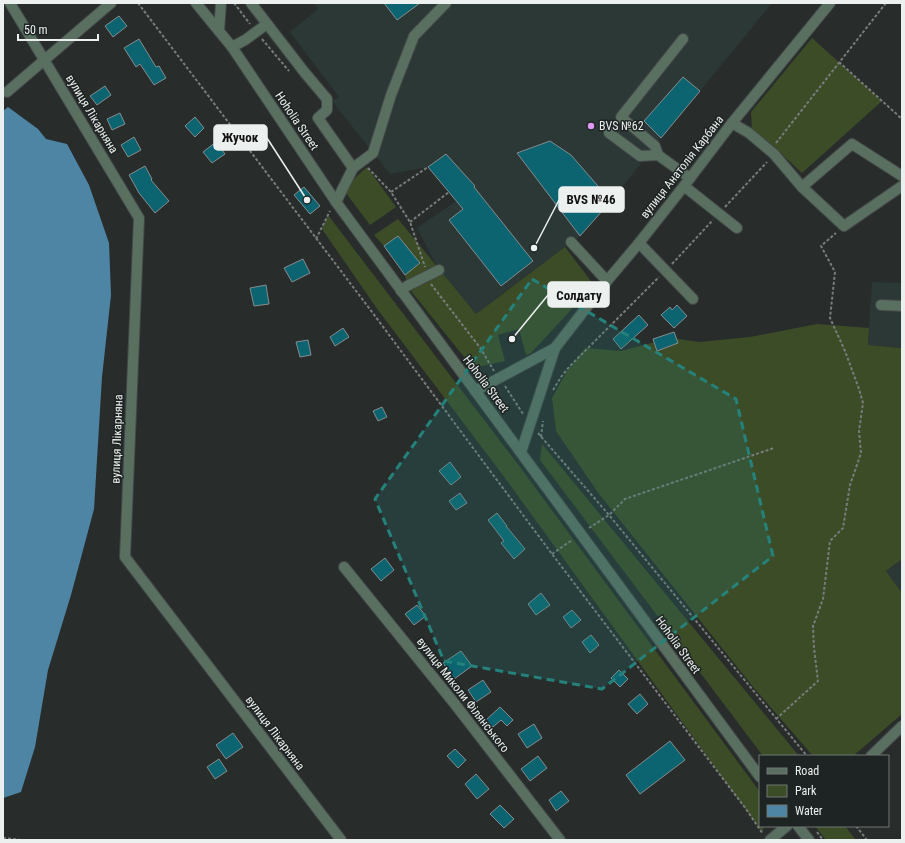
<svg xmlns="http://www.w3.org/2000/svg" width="905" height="843" viewBox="0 0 905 843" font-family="'Roboto Condensed',sans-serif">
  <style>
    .built { fill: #2b3836 }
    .green { fill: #3c4c27 }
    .water { fill: #4e85a5 }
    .building { fill: #0b6470; stroke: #868c8e }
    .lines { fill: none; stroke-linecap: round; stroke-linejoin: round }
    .minor-casing { stroke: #434847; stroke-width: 12 }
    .path { stroke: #787c7b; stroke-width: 2; stroke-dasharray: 3 2; stroke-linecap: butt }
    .minor { stroke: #596f60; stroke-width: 10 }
    .marked { fill: #25827b; fill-opacity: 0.2; stroke: #25827b; stroke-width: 3; stroke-dasharray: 8 5; stroke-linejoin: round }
    .poi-dot { fill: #dd99f3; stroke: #1e2423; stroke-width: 1.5 }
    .labels { text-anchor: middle; stroke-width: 3; stroke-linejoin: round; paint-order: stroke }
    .street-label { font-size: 12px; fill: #ecf0ef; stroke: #1e2423 }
    .poi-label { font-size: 12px; fill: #ecf0ef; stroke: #1e2423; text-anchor: start }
    .leader { fill: none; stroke: #ecf0ef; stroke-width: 1.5 }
    .callout-dot { fill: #ecf0ef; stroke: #1e2423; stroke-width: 1.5 }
    .callout { fill: #ecf0ef; stroke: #ecf0ef; stroke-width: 1.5 }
    .callout-label { font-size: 13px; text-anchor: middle; font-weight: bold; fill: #111 }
  </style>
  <rect width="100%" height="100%" fill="#282d2c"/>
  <g class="built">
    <path d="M 313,3 L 772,3 L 650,152 L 611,201 L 571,155 L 550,141 L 517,153 L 580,236 L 476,314 L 439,270 L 417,228 L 456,201 L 428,167 L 390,174 L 332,101 L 339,97 L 290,32 L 318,9 Z"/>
    <path d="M 872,282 L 902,283 L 902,348 L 868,345 Z"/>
    <path d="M 902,559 L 902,593 L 886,571 Z"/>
  </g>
  <g class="green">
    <path d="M 812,38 L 882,101 L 802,173 L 773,146 L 752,130 L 751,112 Z"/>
    <path d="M 367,167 L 396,207 L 370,225 L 343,189 Z"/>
    <path d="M 328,215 L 520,467 L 760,792 L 760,826 L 765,826 L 762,832 L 505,478 L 378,310 L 322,229 Z"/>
    <path d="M 398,219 L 476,314 L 565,247 L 594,285 L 531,353 L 526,355 L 519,329 L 498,335 L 505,361 L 473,368 L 407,286 L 405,275 L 420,263 L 398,236 L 384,246 L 374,235 Z"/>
    <path d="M 817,324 L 869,328 L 868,345 L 902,348 L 902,559 L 886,571 L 902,593 L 902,714 L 853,756 L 813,756 L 754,688 L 599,494 L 556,431 L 552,398 L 567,371 L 585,348 L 621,351 L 671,338 L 700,342 L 750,337 Z"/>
    <path d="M 542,444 L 799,756 L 763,756 L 540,460 Z"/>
    <path d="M 815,826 L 845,826 L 856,840 L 826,840 Z"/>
  </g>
  <path class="water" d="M 8,107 L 38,129 L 46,139 L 67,144 L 89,185 L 109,243 L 111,295 L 102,377 L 94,509 L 71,595 L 48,670 L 35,747 L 21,792 L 3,798 L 3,111 Z"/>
  <g class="building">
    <path d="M 384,3 L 420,3 L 397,20 Z"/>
    <path d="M 119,16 L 127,26 L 113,37 L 105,26 Z"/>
    <path d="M 139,39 L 156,67 L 159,66 L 166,78 L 154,85 L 140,64 L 136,67 L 124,48 Z"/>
    <path d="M 683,77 L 700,91 L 661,138 L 644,121 Z"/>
    <path d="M 105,86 L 111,95 L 97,105 L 90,96 Z"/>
    <path d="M 120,113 L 125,124 L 112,130 L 107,119 Z"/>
    <path d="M 195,117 L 204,128 L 195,137 L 185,126 Z"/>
    <path d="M 134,137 L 141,150 L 128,157 L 121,145 Z"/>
    <path d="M 550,141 L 571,155 L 611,201 L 580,236 L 517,153 Z"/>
    <path d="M 216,142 L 225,154 L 212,163 L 203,152 Z"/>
    <path d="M 446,154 L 475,186 L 474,187 L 533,261 L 501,286 L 449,220 L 463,209 L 428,167 Z"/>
    <path d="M 145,166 L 152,179 L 151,180 L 169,201 L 155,213 L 139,193 L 129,175 Z"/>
    <path d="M 304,187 L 320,206 L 310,214 L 294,195 Z"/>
    <path d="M 398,236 L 420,263 L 405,275 L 384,246 Z"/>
    <path d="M 303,259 L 310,273 L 292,282 L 284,268 Z"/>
    <path d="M 266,285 L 269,304 L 254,306 L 250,288 Z"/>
    <path d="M 677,305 L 687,316 L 674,328 L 661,315 L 670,307 L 672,310 Z"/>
    <path d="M 639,315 L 648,325 L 621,349 L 613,339 Z"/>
    <path d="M 343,328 L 349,337 L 335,346 L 330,337 Z"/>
    <path d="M 674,332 L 678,343 L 657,351 L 653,339 Z"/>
    <path d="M 308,340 L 311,355 L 300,357 L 296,342 Z"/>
    <path d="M 382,407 L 387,417 L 378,421 L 373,411 Z"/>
    <path d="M 450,462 L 461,477 L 451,485 L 439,471 Z"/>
    <path d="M 460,493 L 467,503 L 456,510 L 449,501 Z"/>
    <path d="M 497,513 L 507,526 L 506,526 L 525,549 L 514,559 L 501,543 L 504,541 L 488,520 Z"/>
    <path d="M 385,558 L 394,570 L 381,581 L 371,569 Z"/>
    <path d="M 541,593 L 550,605 L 536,615 L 528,604 Z"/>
    <path d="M 417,605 L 426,616 L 414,625 L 405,614 Z"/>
    <path d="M 572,610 L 581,620 L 571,628 L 563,617 Z"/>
    <path d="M 591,635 L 599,645 L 590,653 L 582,642 Z"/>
    <path d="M 461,651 L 472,666 L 454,679 L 443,663 Z"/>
    <path d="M 619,670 L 628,679 L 620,687 L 611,678 Z"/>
    <path d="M 483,680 L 491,692 L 476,702 L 468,690 Z"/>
    <path d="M 640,694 L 648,704 L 637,714 L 628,704 Z"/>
    <path d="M 500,707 L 513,720 L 507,726 L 501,720 L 493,727 L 486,720 Z"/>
    <path d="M 534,724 L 542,738 L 527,748 L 518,734 Z"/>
    <path d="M 233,733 L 243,747 L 226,759 L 216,745 Z"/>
    <path d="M 670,741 L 685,760 L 640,794 L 626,775 Z"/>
    <path d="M 455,749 L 466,760 L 458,768 L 447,756 Z"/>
    <path d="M 538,756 L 547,768 L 530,781 L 521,769 Z"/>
    <path d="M 219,759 L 227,771 L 215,779 L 207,767 Z"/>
    <path d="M 476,774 L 489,789 L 477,799 L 465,784 Z"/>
    <path d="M 561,791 L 569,801 L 556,811 L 549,800 Z"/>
    <path d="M 500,805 L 514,819 L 504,828 L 490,814 Z"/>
  </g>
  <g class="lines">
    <defs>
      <g id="minor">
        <path d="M 10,3 L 139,218 L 125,557 L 341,840"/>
        <path d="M 196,3 L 232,47 L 336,202 L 760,777"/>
        <path d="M 251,3 L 305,73 L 327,99 L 327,110 L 318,118 L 353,168 L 336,202"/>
        <path d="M 219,31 L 221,3"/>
        <path d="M 232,47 L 245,40 L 267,24"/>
        <path d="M 7,92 L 111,3"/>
        <path d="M 732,123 L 749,133 L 774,154 L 802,187 L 844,226 L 902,186"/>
        <path d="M 609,133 L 640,156 L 658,155 L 690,178"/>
        <path d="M 658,155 L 655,146 L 621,117 L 683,39"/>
        <path d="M 353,168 L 373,153 L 391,95 L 414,36 L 446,3"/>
        <path d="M 684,186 L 737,228"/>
        <path d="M 802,187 L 852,144 L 902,176"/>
        <path d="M 571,242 L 607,281"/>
        <path d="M 639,243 L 693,299"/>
        <path d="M 401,291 L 407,286 L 439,270"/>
        <path d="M 881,305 L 902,306"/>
        <path d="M 475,391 L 555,348"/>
        <path d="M 521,452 L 555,348 L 607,281 L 639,243 L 684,186 L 732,123 L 830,3"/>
        <path d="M 344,567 L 454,703 L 560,840"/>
        <path d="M 871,756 L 902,726"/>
        <path d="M 798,826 L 809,840"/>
        <path d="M 770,840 L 787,826"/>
      </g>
    </defs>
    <use href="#minor" class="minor-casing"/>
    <g class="path">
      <path d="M 138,3 L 372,312 L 552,554 L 746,809 L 763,834"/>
      <path d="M 234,3 L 250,24"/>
      <path d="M 262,39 L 289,71"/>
      <path d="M 839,62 L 902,119"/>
      <path d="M 776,143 L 886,3"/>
      <path d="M 368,168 L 391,192 L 410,222 L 425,267"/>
      <path d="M 391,192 L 428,167"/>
      <path d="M 725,207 L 767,162"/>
      <path d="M 410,222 L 449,192"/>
      <path d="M 316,239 L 330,211"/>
      <path d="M 672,264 L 713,220"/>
      <path d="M 431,284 L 481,349 L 494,371"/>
      <path d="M 505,386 L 523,414"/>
      <path d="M 553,390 L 561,377 L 569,367 L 659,277"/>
      <path d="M 538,433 L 609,515 L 807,756"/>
      <path d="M 541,437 L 543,421"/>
      <path d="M 589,528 L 609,515 L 625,499 L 774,448"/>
      <path d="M 552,554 L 572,540"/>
      <path d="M 776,719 L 818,681 L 814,648 L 813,626 L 823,599 L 830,541 L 843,528 L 850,485 L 861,453 L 859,431 L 863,403 L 859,389 L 845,351 L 830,318 L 835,272 L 821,246 L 836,233"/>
      <path d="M 856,826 L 867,840"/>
      <path d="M 817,832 L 823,840"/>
      <path d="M 3,838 L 22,840"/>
    </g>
    <use href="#minor" class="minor"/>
  </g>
  <path class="marked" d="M 532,279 L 736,399 L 773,556 L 602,689 L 444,661 L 375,499 Z"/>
  <circle class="poi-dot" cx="591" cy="126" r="4"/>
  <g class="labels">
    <g class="street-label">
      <text transform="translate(92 114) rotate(59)" y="4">вулиця Лікарняна</text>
      <text transform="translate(297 121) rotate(56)" y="4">Hoholia Street</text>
      <text transform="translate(682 167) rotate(-52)" y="4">вулиця Анатолія Карбана</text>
      <text transform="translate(486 384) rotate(53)" y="4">Hoholia Street</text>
      <text transform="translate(117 439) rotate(-88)" y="4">вулиця Лікарняна</text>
      <text transform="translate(678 645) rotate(54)" y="4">Hoholia Street</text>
      <text transform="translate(463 695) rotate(52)" y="4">вулиця Миколи Філянського</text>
      <text transform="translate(275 733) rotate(53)" y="4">вулиця Лікарняна</text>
    </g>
    <g class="poi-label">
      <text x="599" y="130">BVS №62</text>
    </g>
  </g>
  <path class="leader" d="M307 200L267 138M534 248L559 200M512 339L548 295"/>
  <g class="callout-dot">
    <circle cx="307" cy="200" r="4"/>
    <circle cx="534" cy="248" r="4"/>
    <circle cx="512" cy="339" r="4"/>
  </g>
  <g class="callout">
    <rect x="214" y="125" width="53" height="25" rx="4"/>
    <rect x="559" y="187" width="65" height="25" rx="4"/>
    <rect x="548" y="282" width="61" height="25" rx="4"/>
  </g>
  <g class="callout-label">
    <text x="240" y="142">Жучок</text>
    <text x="591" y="204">BVS №46</text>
    <text x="579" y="300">Солдату</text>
  </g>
  <rect width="905" height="843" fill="none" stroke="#ecf0ef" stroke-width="8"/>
  <rect x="759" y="755" width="130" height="72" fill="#1e2423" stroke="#707675"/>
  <rect x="767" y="768" width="20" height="6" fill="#596f60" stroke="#707675"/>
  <text x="795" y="775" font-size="12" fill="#ecf0ef">Road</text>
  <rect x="767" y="785" width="20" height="12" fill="#3c4c27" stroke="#707675"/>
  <text x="795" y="795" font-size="12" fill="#ecf0ef">Park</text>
  <rect x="767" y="805" width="20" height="12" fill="#4e85a5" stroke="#707675"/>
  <text x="795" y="815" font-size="12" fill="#ecf0ef">Water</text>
  <path d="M18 34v6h80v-6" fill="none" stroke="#ecf0ef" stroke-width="2"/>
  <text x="24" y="34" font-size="12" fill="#ecf0ef" stroke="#1e2423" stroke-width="3" paint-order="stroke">50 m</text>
</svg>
